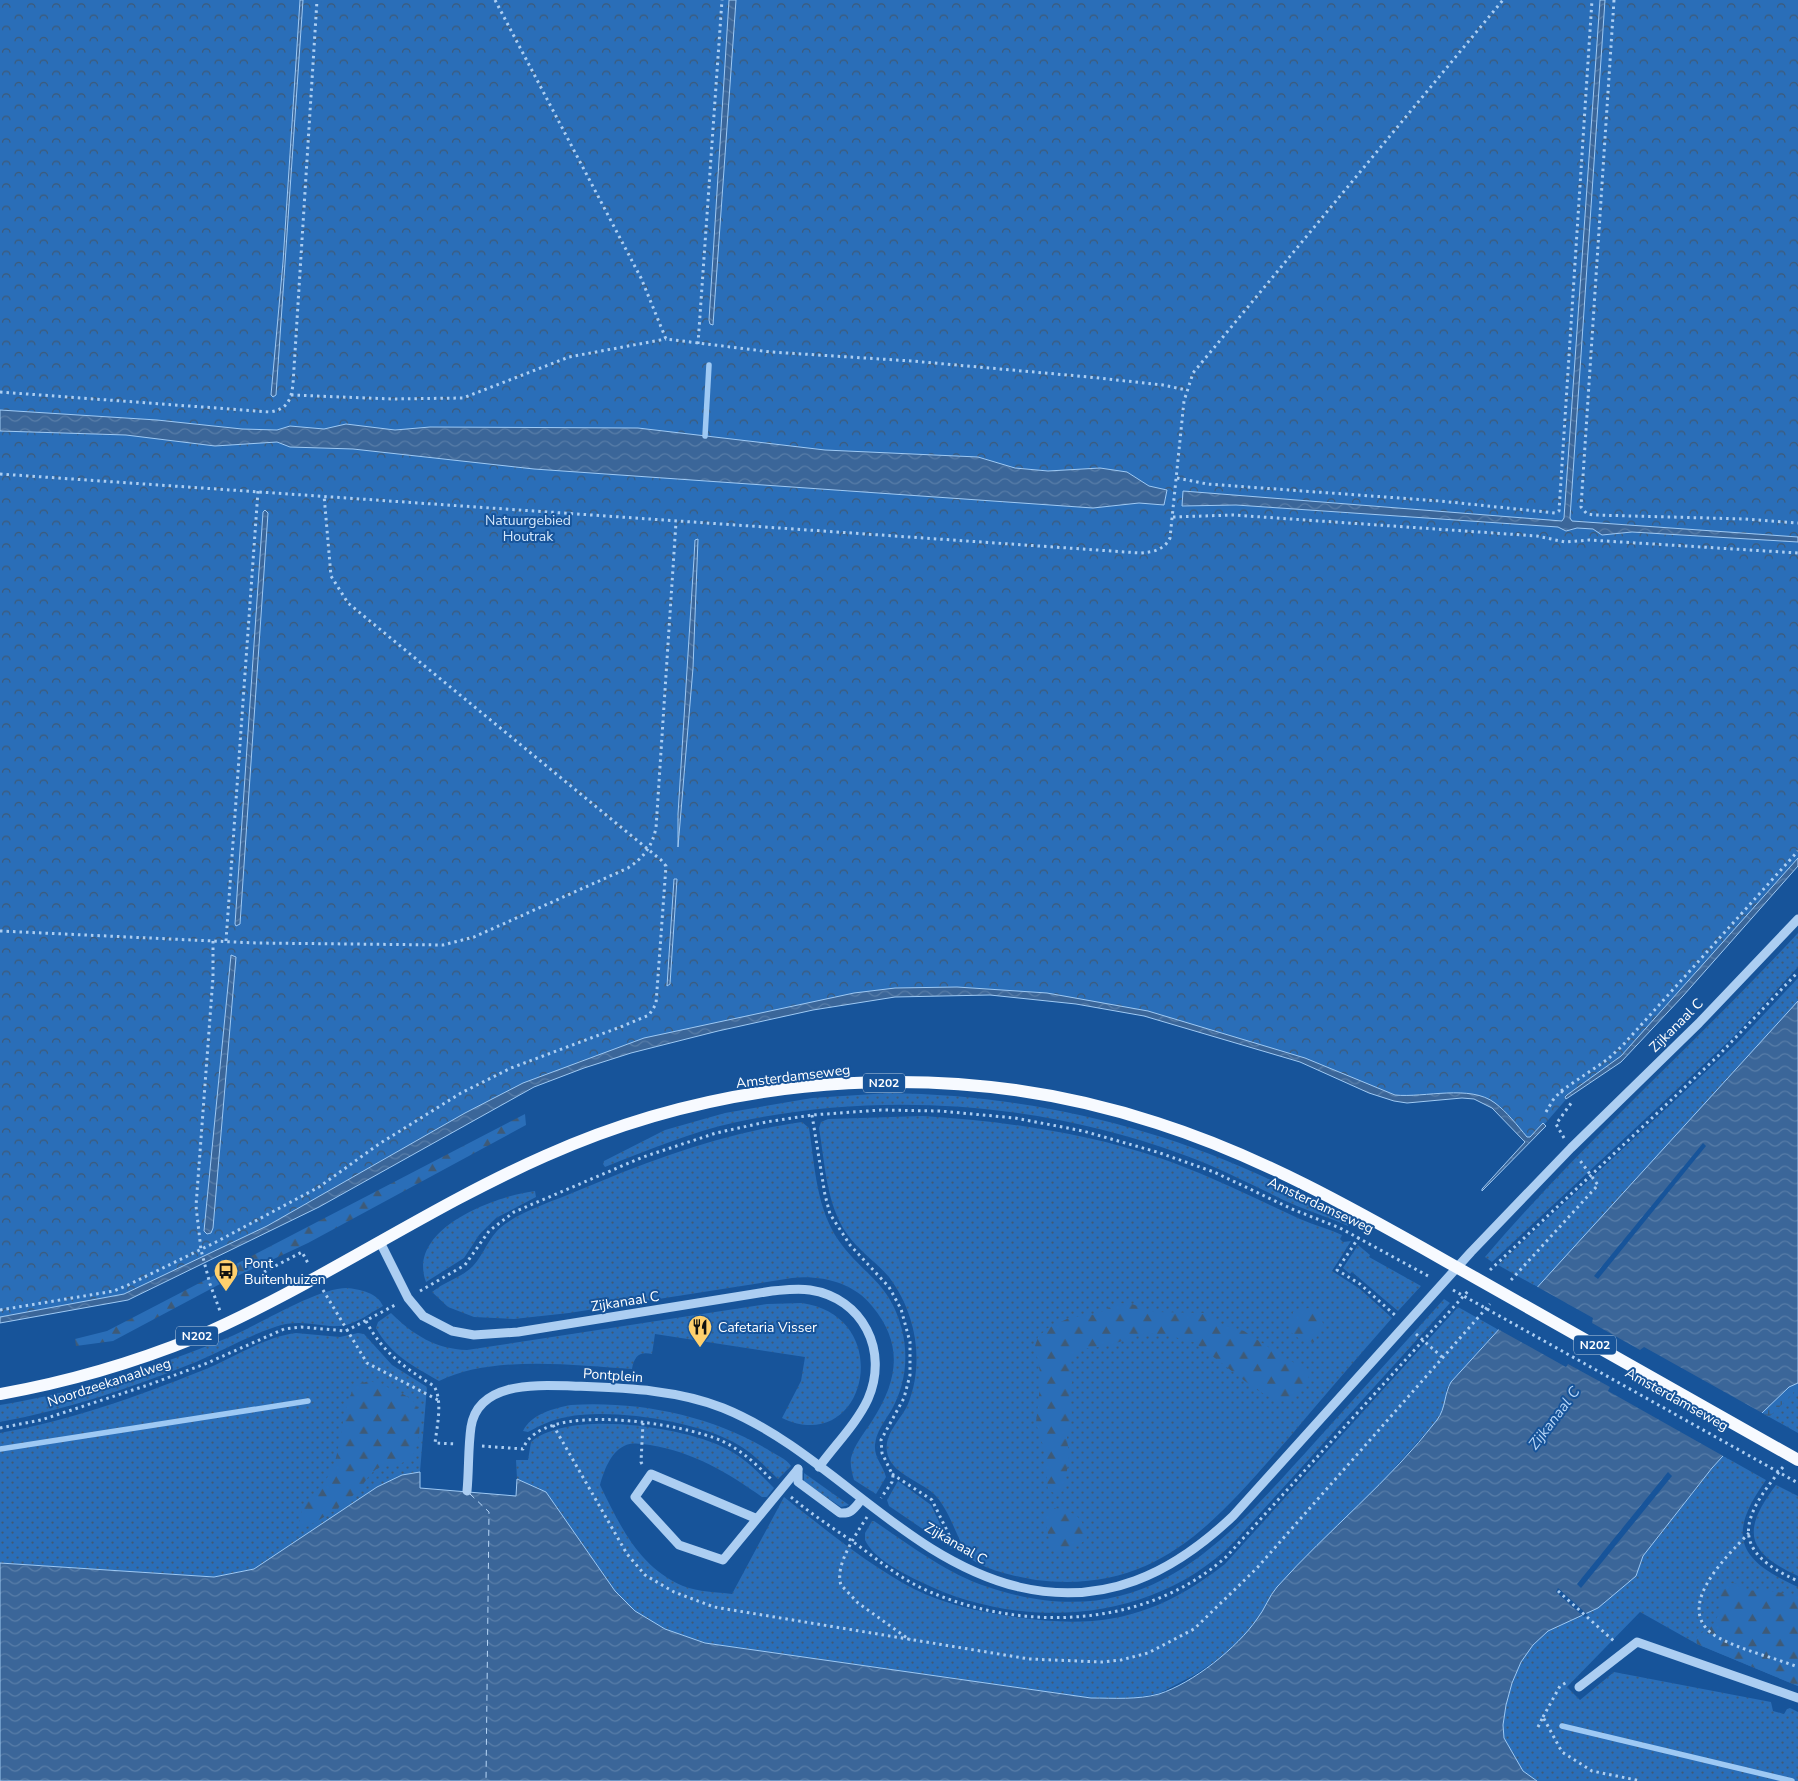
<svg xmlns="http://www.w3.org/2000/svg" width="1798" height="1781" viewBox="0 0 1798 1781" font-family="'Nunito Sans',sans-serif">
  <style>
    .grass { fill: url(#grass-dots) }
    .forest { fill: url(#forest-firs) }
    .wetland { fill: url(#wetland-marsh) }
    .park { fill: url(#park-crowns) }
    .water { fill: url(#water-waves); stroke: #9ec9f4 }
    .pier { fill: #17549a }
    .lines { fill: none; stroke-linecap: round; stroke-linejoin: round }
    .stream { stroke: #9ec9f4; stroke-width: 5.5 }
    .ferry { stroke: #b8d7f8; stroke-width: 1; stroke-dasharray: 6 5; stroke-linecap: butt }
    .path { stroke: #accef2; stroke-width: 3; stroke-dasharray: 2.5 4; stroke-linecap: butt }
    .minor { stroke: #accef2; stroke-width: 9 }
    .major { stroke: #f7faff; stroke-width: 12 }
    .labels { text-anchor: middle; stroke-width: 4; stroke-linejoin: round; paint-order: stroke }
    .shield { fill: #17549a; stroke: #b9cce1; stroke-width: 1 }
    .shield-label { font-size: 12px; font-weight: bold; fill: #fff }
    .park-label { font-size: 14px; fill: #d3e7fc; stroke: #17549a }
    .street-label { font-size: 14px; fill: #fff; stroke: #17549a }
    .poi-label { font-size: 14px; fill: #fff; stroke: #17549a; text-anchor: start }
    .water-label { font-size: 15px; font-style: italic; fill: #b8d7f8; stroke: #17549a }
  </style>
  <defs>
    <pattern id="grass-dots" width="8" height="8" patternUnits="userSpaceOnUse" patternTransform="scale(1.25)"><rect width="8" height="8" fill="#2a6eb8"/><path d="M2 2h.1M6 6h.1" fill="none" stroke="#3e5a77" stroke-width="1.8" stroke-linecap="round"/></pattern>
    <pattern id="forest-firs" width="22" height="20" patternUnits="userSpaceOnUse" patternTransform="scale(1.25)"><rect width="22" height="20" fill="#2a6eb8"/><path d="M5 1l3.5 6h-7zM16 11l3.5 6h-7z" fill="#3e5a77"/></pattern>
    <pattern id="wetland-marsh" width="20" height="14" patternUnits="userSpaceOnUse" patternTransform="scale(1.25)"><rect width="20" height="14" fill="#2a6eb8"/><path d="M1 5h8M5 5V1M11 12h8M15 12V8" fill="none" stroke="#3e5a77"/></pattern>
    <pattern id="park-crowns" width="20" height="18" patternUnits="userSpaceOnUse" patternTransform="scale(1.25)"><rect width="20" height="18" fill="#2a6eb8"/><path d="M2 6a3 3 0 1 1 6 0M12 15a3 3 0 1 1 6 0" fill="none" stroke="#3e5a77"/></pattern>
    <pattern id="water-waves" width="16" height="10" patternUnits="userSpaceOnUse" patternTransform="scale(1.25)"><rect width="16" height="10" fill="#3b6699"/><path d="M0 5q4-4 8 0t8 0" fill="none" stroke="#587da8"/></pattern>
  </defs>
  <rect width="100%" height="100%" fill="#17549a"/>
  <g class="grass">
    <path d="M 1798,933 L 1798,967 L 1733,1037 L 1492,1262 L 1485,1257 C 1582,1143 1696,1043 1798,933 Z"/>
    <path d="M 1798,978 L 1798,1433 L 1498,1265 L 1738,1042 Z"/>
    <path d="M 889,1093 C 1023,1095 1152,1124 1273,1181 C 1298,1194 1328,1205 1350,1222 L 1348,1226 C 1331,1218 1314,1213 1297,1206 C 1259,1189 1223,1169 1184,1155 C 1042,1103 885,1090 737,1122 C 691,1132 648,1150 605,1167 L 603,1164 L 604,1161 L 665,1130 L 725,1113 L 812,1098 Z"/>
    <path d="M 923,1116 C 1003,1121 1081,1132 1157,1157 C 1207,1174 1252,1197 1300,1219 C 1314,1225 1329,1229 1342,1235 L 1340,1239 L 1343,1242 L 1351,1241 L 1332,1271 L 1360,1289 L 1392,1318 C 1357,1358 1322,1398 1288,1439 C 1216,1521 1158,1595 1036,1580 C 1019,1577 977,1569 966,1554 C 958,1538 947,1506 934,1494 C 920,1481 890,1473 887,1452 C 884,1433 901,1420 908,1404 C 919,1377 919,1345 910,1318 C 906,1304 898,1289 889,1277 C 876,1262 859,1251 847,1234 C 826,1204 825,1163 819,1128 L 821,1122 L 828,1119 Z"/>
    <path d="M 802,1122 L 809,1128 C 815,1166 816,1208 839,1241 C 864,1276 890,1282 902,1330 C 909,1358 905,1386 891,1411 C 884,1422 876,1432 875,1445 C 874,1458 883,1465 886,1477 L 876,1494 L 854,1480 C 852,1473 850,1465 851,1458 C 854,1445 865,1432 872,1421 C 898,1381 904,1344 872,1306 C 853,1282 820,1275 792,1278 L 569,1313 L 514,1319 L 474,1317 L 448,1307 L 432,1292 C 444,1282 461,1278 473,1266 C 485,1253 489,1235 505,1224 C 526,1209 554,1201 577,1191 C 651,1160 722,1133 802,1122 Z"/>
    <path d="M 535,1191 L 536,1197 L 496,1218 L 479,1235 L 464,1258 L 426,1282 C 406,1229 495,1196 535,1191 Z"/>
    <path d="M 1358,1245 L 1370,1255 L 1369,1257 L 1421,1286 L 1398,1311 L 1352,1272 L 1350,1274 L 1343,1268 Z"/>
    <path d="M 347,1288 C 359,1289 378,1293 383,1306 C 372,1312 359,1322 346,1325 C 323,1330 304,1317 275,1327 C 248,1336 222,1351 196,1362 C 133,1387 67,1410 0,1422 L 0,1405 C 80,1392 157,1367 232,1336 C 262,1323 317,1288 347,1288 Z"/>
    <path d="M 1444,1299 L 1450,1303 L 1235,1541 C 1153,1624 1020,1632 919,1581 C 902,1573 873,1558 865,1540 L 865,1533 L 872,1521 L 874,1521 C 910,1545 947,1574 988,1587 C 1144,1639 1221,1546 1315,1442 C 1358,1394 1401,1347 1444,1299 Z"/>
    <path d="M 802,1303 C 898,1317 866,1458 782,1418 L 801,1381 L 805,1357 L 655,1334 L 652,1354 C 639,1351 634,1357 632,1369 C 573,1365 492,1355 439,1381 C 413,1366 391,1355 376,1328 L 378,1322 L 391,1313 C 413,1335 436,1349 467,1350 L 767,1304 Z"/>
    <path d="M 1458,1307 L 1766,1480 C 1726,1536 1738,1560 1798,1587 L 1798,1686 L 1697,1644 L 1640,1612 L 1567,1687 L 1580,1700 L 1614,1672 L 1771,1702 L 1773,1711 L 1784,1714 L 1787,1709 L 1790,1708 L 1798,1712 L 1798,1781 L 1537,1781 L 1523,1771 L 1504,1738 L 1503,1725 L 1506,1705 L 1512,1683 L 1521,1662 L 1533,1645 L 1548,1631 L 1567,1622 L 1636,1576 L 1643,1556 L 1719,1460 L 1495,1333 L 1451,1382 L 1446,1390 L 1446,1401 L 1438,1419 L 1241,1640 L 1218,1659 L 1196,1674 L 1160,1693 L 1130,1699 L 1091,1698 L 705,1643 L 665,1629 L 635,1612 L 615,1591 L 546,1492 L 517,1479 L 516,1460 L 528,1460 L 531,1442 C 570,1409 685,1427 727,1449 C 746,1459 760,1474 774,1488 L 767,1497 L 762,1497 C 727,1472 693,1452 650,1445 C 641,1444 632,1442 624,1446 C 610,1453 604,1471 600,1485 C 620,1526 639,1567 683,1586 C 699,1592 716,1592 732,1594 L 784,1497 C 825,1529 868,1565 914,1589 C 944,1604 976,1611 1009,1616 C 1097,1630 1153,1620 1225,1564 Z"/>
    <path d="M 296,1333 L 340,1337 L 358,1333 L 364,1334 L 392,1365 L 427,1387 L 420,1472 L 402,1475 L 377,1487 L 254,1569 L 214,1577 L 0,1563 L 0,1433 C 68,1421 136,1397 201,1371 C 232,1359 263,1337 296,1333 Z"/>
    <path d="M 571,1405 C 638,1401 709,1415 767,1449 C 774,1454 787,1459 791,1466 L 778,1479 C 765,1466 752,1452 735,1443 C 695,1421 611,1408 567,1417 C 553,1419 541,1425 528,1432 L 523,1431 C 531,1414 555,1408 571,1405 Z"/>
    <path d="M 804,1473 L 849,1505 L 841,1507 L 804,1482 Z"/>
    <path d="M 898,1481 L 931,1505 L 952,1549 L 889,1506 L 887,1500 Z"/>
    <path d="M 1776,1485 L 1798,1496 L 1798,1576 C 1745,1552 1742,1530 1776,1485 Z"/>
  </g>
  <g class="forest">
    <path d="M 525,1114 L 526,1125 L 308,1243 L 220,1284 L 113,1341 L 76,1346 L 75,1339 L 107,1331 Z"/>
    <path d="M 1118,1303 L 1132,1304 L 1155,1312 L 1205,1313 L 1220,1324 L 1244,1331 L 1288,1360 L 1307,1368 L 1309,1379 L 1287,1401 L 1276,1401 L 1254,1388 L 1194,1342 L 1170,1336 L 1146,1333 L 1107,1346 L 1081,1349 L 1071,1356 L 1069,1363 L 1072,1382 L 1069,1397 L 1072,1415 L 1067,1437 L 1069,1457 L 1064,1490 L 1056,1494 L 1048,1490 L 1044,1449 L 1036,1423 L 1041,1377 L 1035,1346 L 1038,1337 L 1048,1328 L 1069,1318 L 1097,1314 Z"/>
    <path d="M 1309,1308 L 1320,1313 L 1323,1324 L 1314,1342 L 1301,1340 L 1289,1331 L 1293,1312 Z"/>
    <path d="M 369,1381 C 378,1383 383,1385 391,1389 C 417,1399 422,1406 419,1435 C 418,1442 416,1451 412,1456 C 401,1469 385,1461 374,1471 C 368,1476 364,1484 359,1489 C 344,1506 325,1517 306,1527 L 299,1524 C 299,1504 321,1490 330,1473 C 344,1447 339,1410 356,1385 Z"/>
    <path d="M 1055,1508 C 1076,1513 1082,1516 1087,1537 C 1078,1549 1067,1550 1052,1551 L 1044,1517 Z"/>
    <path d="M 1730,1583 L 1737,1584 L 1742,1591 L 1763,1590 L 1798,1595 L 1798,1686 L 1697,1644 L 1696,1638 C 1701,1632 1711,1628 1715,1622 C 1721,1612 1720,1599 1721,1588 Z"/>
  </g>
  <path class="wetland" d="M 1798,1374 L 1798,1389 L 1769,1417 L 1762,1413 Z"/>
  <path class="park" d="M 0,0 L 1798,0 L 1798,862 L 1623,1057 L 1569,1096 L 1529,1142 L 1484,1099 L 1466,1096 L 1404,1100 L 1302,1060 L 1156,1016 L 1009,993 L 911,992 L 835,1001 L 642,1043 L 522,1088 L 315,1206 L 124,1297 L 0,1320 Z"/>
  <g class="water">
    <path d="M 300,0 L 303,0 L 276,395 L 273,397 L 271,395 L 283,262 Z"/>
    <path d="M 729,0 L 736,0 L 713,325 L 710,324 L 709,320 Z"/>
    <path d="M 1600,0 L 1605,0 L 1570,518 L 1572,521 L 1798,537 L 1798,542 L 1632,532 L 1602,535 L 1593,529 L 1577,528 L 1566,531 L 1558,527 L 1236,505 L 1182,506 L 1183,491 L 1562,521 L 1564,518 Z"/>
    <path d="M 0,410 L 157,420 L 242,429 L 277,430 L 290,426 L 324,429 L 346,424 L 395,430 L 430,427 L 638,428 L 825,450 L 978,457 L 1015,468 L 1048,471 L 1100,468 L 1127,472 L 1149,486 L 1167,490 L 1164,505 L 1139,503 L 1093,508 L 534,469 L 353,449 L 290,447 L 277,442 L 215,446 L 126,435 L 0,431 Z"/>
    <path d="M 265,510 L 268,513 L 240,924 L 236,926 L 235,924 L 263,512 Z"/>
    <path d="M 698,539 L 693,668 L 678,847 L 678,814 L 694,558 L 695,540 Z"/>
    <path d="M 1798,858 L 1798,866 L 1683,996 L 1621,1062 L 1566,1099 L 1565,1097 L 1567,1095 L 1621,1056 Z"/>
    <path d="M 674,879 L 677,879 L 670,984 L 667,986 Z"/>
    <path d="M 231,955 L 236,957 L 213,1228 L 211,1233 L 207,1234 L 204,1231 Z"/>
    <path d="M 957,987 L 1047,993 L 1148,1011 L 1305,1058 L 1395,1095 C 1425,1098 1470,1084 1495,1103 C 1507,1112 1517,1125 1527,1137 L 1530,1137 L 1543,1123 L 1546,1126 L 1482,1191 L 1482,1189 L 1525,1142 L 1492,1108 L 1474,1099 L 1462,1098 L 1407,1103 L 1394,1101 L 1369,1093 L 1300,1062 L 1144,1016 L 1076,1004 L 990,995 L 895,997 L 813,1010 L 718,1031 L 631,1053 L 584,1068 L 534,1087 L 319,1207 L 128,1300 L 0,1323 L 0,1317 L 124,1294 L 267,1226 L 465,1113 L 523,1083 L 644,1038 L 854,993 L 895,988 Z"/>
    <path d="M 1798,1001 L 1798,1383 L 1789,1387 L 1762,1413 L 1712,1468 L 1643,1556 L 1636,1576 L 1598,1608 L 1548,1631 L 1533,1645 L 1521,1662 L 1512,1683 L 1506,1705 L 1503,1725 L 1504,1738 L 1523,1771 L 1537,1781 L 0,1781 L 0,1563 L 214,1577 L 254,1569 L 377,1487 L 402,1475 L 420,1472 L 420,1488 L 516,1496 L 517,1479 L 546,1492 L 615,1591 L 635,1611 L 665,1629 L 705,1643 L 1091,1698 C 1114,1698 1137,1700 1159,1694 C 1193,1683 1237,1648 1257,1619 C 1265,1609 1269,1596 1277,1587 C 1328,1530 1390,1481 1437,1420 C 1446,1408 1444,1394 1451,1382 Z"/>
  </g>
  <g class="pier">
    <path d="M 1703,1143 L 1706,1146 L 1598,1279 L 1594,1276 Z"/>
    <path d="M 1534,1285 L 1593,1318 L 1592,1323 L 1640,1350 L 1644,1347 L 1764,1414 L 1725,1457 L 1608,1391 L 1610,1387 L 1568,1364 L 1566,1367 L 1496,1328 Z"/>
    <path d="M 1668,1472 L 1672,1476 L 1581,1588 L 1577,1584 Z"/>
    <path d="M 1558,1588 L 1588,1615 L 1584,1617 L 1556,1592 Z"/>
  </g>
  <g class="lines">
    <g class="stream">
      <path d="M 705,436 L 709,365"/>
      <path d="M 0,1449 L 308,1401"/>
      <path d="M 1562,1726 L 1792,1781"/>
    </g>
    <path class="ferry" d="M 470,1494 L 489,1512 L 486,1781"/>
    <g class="path">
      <path d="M 495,0 L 641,278 L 666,339 L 771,352 L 912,361 L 1089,377 L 1163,385 L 1186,390"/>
      <path d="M 1614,0 L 1581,507 L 1587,514 L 1595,515 L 1745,519 L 1798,523"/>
      <path d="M 698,344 L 722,0"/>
      <path d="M 0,392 L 270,412 C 287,409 291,401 293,384 L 317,0"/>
      <path d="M 291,395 L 392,399 L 463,398 L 569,357 L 666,339"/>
      <path d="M 0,474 L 1140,553 C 1153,552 1164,550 1170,538 L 1184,401 L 1193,373 L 1503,0"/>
      <path d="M 1177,478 L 1207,484 L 1440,501 L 1555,513 L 1559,511 L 1592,0"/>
      <path d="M 1173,517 L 1233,515 L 1537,536 L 1565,542 L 1589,540 L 1798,553"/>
      <path d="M 0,931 L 256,943 L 443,945 L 474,937 L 628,868 C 643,858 652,847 656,828 L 676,522"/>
      <path d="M 213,941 L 213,977 L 196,1206 L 201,1250 L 210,1284 L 220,1311"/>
      <path d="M 226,941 L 258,491"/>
      <path d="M 1561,1091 L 1608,1059 L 1623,1045 L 1798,851"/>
      <path d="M 1546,1112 L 1553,1100 L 1561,1091 L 1565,1094"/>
      <path d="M 812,1115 L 825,1195 L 830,1214 L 850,1245 L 889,1287 L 901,1309 L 910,1342 L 910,1375 L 904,1398 L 881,1440 L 882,1453 L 893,1476 L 892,1482 L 881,1498"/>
      <path d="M 1564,1138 L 1556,1124 L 1572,1102"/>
      <path d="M 1359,1237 L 1337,1270 L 1360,1284 L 1396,1316"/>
      <path d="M 1490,1270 L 1718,1056 L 1798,972"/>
      <path d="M 264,1272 L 302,1252 L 309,1265"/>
      <path d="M 1511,1280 L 1598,1185 L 1579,1159"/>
      <path d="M 323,1290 L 367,1363 L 438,1400"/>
      <path d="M 1453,1290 L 1798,1483"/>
      <path d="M 420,1291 L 465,1265 L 489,1231 L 514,1212 L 643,1157 L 716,1133 L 766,1122 L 812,1115 L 881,1110 L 940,1111 L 1015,1118 L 1083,1131 L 1157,1152 L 1214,1172 L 1292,1209 L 1340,1228 L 1430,1277"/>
      <path d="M 0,1310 L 114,1291 L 126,1286 L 216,1242 L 319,1187 L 379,1144 L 461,1093 L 511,1068 L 623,1026 L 649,1015 L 656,1004 L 666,866 L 661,860 L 348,603 L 331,576 L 324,495"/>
      <path d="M 366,1321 C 382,1352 405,1368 434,1386 C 443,1401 437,1426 435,1443 L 456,1444"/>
      <path d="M 1416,1334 L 1442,1357"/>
      <path d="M 553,1425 L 627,1554 L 645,1575 L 674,1592 L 714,1607 L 1029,1659 L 1102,1662 L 1121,1660 L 1148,1653 L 1194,1629 L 1257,1568 L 1490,1304"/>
      <path d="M 0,1428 L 41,1420 L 148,1385 L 205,1364 L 284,1329 L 301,1327 L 346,1331 L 397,1304"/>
      <path d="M 482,1446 L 523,1449 C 541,1399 685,1424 722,1441 C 743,1451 757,1465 773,1481"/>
      <path d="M 642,1464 L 641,1462 L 643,1423"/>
      <path d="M 1783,1467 C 1741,1518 1728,1550 1798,1581"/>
      <path d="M 892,1474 L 932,1500 L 954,1545"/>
      <path d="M 791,1497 C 810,1513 831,1527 852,1541 C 877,1559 900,1579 928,1591 C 1024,1633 1147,1628 1227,1556 L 1469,1290"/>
      <path d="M 867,1517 C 857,1533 834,1565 841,1585 L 858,1603 L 910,1640"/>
      <path d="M 1749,1533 C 1726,1557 1669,1611 1719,1638 C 1744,1651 1772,1657 1798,1667"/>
      <path d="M 1558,1591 L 1615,1642"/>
      <path d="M 1543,1717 L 1560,1686 L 1567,1682"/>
      <path d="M 1538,1727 L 1543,1717 L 1562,1752 L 1592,1771 L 1641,1781"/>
    </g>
    <g class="minor">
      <path d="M 380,1242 L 408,1298 L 423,1316 L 452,1331 L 474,1335 L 518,1332 L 772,1291 C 784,1290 797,1288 810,1290 C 863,1298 889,1351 868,1399 C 857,1423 835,1445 819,1467"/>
      <path d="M 798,1469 L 798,1482 L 840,1513 C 851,1514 854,1509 861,1500"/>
      <path d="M 467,1491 C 469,1470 468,1448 471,1427 C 478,1381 537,1385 572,1386 C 622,1388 676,1389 723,1408 C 829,1451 904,1559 1019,1587 C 1104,1607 1172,1574 1233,1516 L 1471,1252 L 1571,1148 L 1699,1023 L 1798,919"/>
      <path d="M 755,1518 L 651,1474 L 635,1497 L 679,1545 L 723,1560 L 798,1469"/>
      <path d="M 1579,1687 L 1637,1642 L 1798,1698"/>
    </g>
    <path class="major" d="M 0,1394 C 68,1382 133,1363 197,1337 C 317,1285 425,1209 545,1156 C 734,1071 960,1058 1157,1123 C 1270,1159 1371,1219 1474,1277 C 1582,1338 1690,1399 1798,1460"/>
  </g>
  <defs>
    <symbol id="bus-pin" viewBox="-11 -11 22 30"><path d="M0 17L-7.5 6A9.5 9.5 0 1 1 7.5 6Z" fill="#ffd06d" stroke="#17549a"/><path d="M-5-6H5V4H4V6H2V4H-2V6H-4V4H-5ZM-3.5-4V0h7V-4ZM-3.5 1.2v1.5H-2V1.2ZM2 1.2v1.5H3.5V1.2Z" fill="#111"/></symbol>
    <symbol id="restaurant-pin" viewBox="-11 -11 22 30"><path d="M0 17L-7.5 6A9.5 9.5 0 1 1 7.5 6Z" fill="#ffd06d" stroke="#17549a"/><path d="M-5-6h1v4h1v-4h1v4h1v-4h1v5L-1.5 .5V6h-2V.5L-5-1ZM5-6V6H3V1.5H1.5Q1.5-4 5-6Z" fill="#111"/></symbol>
  </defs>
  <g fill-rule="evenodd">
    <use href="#bus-pin" x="212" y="1257" width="28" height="38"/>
    <use href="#restaurant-pin" x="686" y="1313" width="28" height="38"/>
  </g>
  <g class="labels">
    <g class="shield">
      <rect x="863" y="1073.5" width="42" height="19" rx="4"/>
      <rect x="176" y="1326.5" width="42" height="19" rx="4"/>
      <rect x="1574" y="1335.5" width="42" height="19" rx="4"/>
    </g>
    <g class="shield-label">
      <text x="884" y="1087">N202</text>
      <text x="197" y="1340">N202</text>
      <text x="1595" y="1349">N202</text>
    </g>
    <g class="park-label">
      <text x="528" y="525">Natuurgebied<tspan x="528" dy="16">Houtrak</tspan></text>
    </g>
    <g class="street-label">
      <text transform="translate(1676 1025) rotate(-45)" y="5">Zijkanaal C</text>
      <text transform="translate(793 1076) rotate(-7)" y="5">Amsterdamseweg</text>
      <text transform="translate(1321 1205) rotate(25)" y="5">Amsterdamseweg</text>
      <text transform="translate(625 1301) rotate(-9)" y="5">Zijkanaal C</text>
      <text transform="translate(613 1375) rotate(4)" y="5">Pontplein</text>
      <text transform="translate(109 1382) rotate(-18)" y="5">Noordzeekanaalweg</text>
      <text transform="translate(1677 1399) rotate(29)" y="5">Amsterdamseweg</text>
      <text transform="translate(956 1543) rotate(30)" y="5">Zijkanaal C</text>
    </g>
    <g class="poi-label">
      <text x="244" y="1268">Pont<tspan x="244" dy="16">Buitenhuizen</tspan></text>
      <text x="718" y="1332">Cafetaria Visser</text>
    </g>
    <g class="water-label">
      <text transform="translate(1554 1418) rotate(-53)" y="5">Zijkanaal C</text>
    </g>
  </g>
</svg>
